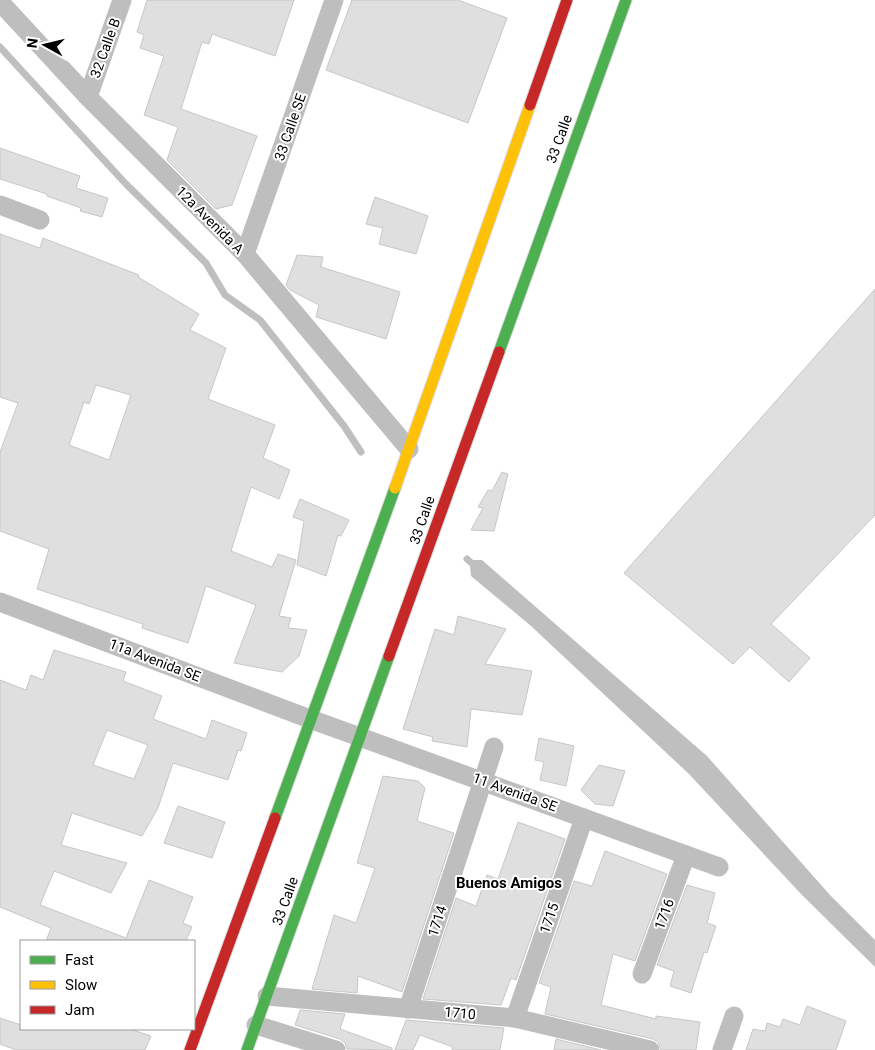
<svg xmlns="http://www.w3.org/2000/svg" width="875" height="1050" viewBox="0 0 875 1050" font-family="Roboto,sans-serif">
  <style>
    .water { fill: #bfbfbf }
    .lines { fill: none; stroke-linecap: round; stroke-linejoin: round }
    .stream { stroke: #bfbfbf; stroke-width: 7 }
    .building { fill: #dfdfdf; stroke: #c7c7c7; fill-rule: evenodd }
    .fast-casing { stroke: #dbdbdb; stroke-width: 13 }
    .slow-casing { stroke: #dbdbdb; stroke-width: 13 }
    .jam-casing { stroke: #dbdbdb; stroke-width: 13 }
    .street { stroke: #bebebe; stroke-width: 19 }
    .fast { stroke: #4caf50; stroke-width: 11 }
    .slow { stroke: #ffc107; stroke-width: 11 }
    .jam { stroke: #c62828; stroke-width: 11 }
    .labels { text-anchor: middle; stroke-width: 4; stroke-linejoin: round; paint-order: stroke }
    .street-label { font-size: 14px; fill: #000; stroke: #fff }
    .neighbourhood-label { font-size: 15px; font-weight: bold; fill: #000; stroke: #fff }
  </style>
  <rect width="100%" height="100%" fill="#fff"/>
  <path class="water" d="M 474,560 L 482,560 L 707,756 L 830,895 L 875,940 L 875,967 L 802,895 L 689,774 L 531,626 L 471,576 L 470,566 Z"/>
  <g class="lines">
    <g class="stream">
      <path d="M 0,47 L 125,183 L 206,263 L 225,295 L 260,320 L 344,426 L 361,452"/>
      <path d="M 467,559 L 477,568"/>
    </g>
  </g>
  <g class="building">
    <path d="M 147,0 L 294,0 L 275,56 L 212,34 L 209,44 L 202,42 L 181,109 L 257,136 L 232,205 L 216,209 L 167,160 L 178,127 L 144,115 L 164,56 L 140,48 L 144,35 L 137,32 Z"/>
    <path d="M 352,0 L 458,0 L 507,18 L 468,123 L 326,70 Z"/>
    <path d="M 0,148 L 80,176 L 76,188 L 108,198 L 102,217 L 80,211 L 81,208 L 47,196 L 47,194 L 0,179 Z"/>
    <path d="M 375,197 L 428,216 L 416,254 L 379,244 L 383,228 L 366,224 Z"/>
    <path d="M 0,234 L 40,248 L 43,238 L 139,275 L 138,277 L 199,314 L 190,330 L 226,348 L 208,399 L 275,425 L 263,458 L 290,470 L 279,499 L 251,487 L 231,551 L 272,567 L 278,554 L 296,560 L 279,616 L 291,618 L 288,628 L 307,630 L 299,656 L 282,672 L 234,663 L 256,605 L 206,586 L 188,643 L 142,628 L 143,624 L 37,589 L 49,549 L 0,531 L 0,452 L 18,403 L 0,397 ZM 96,385 L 131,395 L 109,460 L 69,445 L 84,402 L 89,404 Z"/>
    <path d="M 297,255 L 323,257 L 321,267 L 400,292 L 386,339 L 316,317 L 319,305 L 290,290 L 286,285 Z"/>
    <path d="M 875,289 L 875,515 L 771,624 L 810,658 L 789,682 L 750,647 L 733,664 L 624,573 Z"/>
    <path d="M 502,472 L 508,474 L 494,531 L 471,530 L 483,508 L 478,507 L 488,490 L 492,491 Z"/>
    <path d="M 300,499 L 349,520 L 341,536 L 338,535 L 326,576 L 297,565 L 304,521 L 293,517 Z"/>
    <path d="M 458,616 L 506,629 L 485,664 L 532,671 L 522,715 L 471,709 L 467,747 L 432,741 L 433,737 L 403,729 L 435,629 L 454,635 Z"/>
    <path d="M 54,650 L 126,672 L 123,681 L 162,696 L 153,719 L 206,739 L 212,720 L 247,733 L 241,751 L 238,750 L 228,780 L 173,763 L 158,808 L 142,836 L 72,813 L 61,845 L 127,863 L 111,893 L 54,871 L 40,905 L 126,938 L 149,880 L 193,897 L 183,923 L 192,927 L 186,941 L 46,941 L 51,928 L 0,907 L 0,680 L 26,690 L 31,675 L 43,680 ZM 107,730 L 148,745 L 134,779 L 93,765 Z"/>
    <path d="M 539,738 L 574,746 L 566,786 L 540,780 L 544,762 L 535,760 Z"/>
    <path d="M 599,765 L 625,771 L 613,806 L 595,804 L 581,790 Z"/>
    <path d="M 383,776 L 418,781 L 425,788 L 417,821 L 454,833 L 402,992 L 358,976 L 357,993 L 312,989 L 334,915 L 356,923 L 375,868 L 357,863 Z"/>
    <path d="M 178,806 L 225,822 L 212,858 L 164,843 Z"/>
    <path d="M 518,822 L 565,839 L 516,980 L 511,978 L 501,1005 L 423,999 L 456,898 L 476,906 L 487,875 L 498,879 Z"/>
    <path d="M 605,851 L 667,874 L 635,961 L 613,954 L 601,1005 L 656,1019 L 656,1016 L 700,1022 L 696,1050 L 661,1050 L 658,1042 L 653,1039 L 545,1014 L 551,987 L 539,983 L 574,881 L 592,886 Z"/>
    <path d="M 687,885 L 715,893 L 707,923 L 716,926 L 707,953 L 704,952 L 691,993 L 670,986 L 674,971 L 657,965 Z"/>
    <path d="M 807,1006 L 846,1021 L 836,1050 L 746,1050 L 753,1029 L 765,1031 L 767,1023 L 780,1027 L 783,1019 L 800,1025 Z"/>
    <path d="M 300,1010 L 345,1014 L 340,1029 L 392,1048 L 392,1050 L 347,1049 L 345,1043 L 340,1039 L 295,1025 Z"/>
    <path d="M 0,1018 L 21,1025 L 21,1029 L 130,1029 L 151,1036 L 145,1050 L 16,1050 L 0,1044 Z"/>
    <path d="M 406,1020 L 504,1028 L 500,1050 L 452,1050 L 453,1047 L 420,1035 L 413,1050 L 395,1050 Z"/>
    <path d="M 556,1039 L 601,1050 L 554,1050 Z"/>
  </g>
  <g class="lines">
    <defs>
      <g id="fast">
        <path d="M 499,352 L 626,0"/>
        <path d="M 275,818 L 395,488"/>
        <path d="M 247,1050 L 389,656"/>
      </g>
      <path id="slow" d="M 395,488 L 530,105"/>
      <g id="jam">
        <path d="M 530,105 L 567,0"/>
        <path d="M 389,656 L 499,352"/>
        <path d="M 190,1050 L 275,818"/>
      </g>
    </defs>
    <use href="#fast" class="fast-casing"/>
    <use href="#slow" class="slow-casing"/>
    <use href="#jam" class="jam-casing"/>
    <g class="street">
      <path d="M 0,2 L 88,97 L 245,254 L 409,449"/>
      <path d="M 88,97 L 122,0"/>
      <path d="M 0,205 L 40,220"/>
      <path d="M 245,254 L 334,0"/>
      <path d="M 0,602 L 310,719 L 719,867"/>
      <path d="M 642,974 L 686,855"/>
      <path d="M 267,996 L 515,1018 L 650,1050"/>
      <path d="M 408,1009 L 494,747"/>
      <path d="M 515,1018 L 584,818"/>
      <path d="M 256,1025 L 336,1050"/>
      <path d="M 722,1050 L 734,1016"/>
    </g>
    <use href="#fast" class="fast"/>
    <use href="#slow" class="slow"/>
    <use href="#jam" class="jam"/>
  </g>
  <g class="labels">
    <g class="street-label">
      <text transform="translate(105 48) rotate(-70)" y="5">32 Calle B</text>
      <text transform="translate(290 127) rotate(-71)" y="5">33 Calle SE</text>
      <text transform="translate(559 139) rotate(-70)" y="5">33 Calle</text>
      <text transform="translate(210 220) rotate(45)" y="5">12a Avenida A</text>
      <text transform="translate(422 520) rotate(-71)" y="5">33 Calle</text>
      <text transform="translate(155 660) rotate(21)" y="5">11a Avenida SE</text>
      <text transform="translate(515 792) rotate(20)" y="5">11 Avenida SE</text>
      <text transform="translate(285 901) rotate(-70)" y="5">33 Calle</text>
      <text transform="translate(664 914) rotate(-70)" y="5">1716</text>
      <text transform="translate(549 918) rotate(-71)" y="5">1715</text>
      <text transform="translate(437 921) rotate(-72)" y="5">1714</text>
      <text transform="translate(460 1013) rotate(5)" y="5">1710</text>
    </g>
    <g class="neighbourhood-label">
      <text x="509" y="888">Buenos Amigos</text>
    </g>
  </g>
  <rect x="20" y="940" width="175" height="90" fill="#ffffff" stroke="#999999"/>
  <rect x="30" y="956" width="25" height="8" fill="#4caf50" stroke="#999999"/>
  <text x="65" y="965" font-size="15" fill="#000000">Fast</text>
  <rect x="30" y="981" width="25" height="8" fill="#ffc107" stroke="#999999"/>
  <text x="65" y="990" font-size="15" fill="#000000">Slow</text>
  <rect x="30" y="1006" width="25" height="8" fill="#c62828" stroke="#999999"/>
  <text x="65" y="1015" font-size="15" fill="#000000">Jam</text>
  <g transform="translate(45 45) rotate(278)" stroke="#ffffff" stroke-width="4" paint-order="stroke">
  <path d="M0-4L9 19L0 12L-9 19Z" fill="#000000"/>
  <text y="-8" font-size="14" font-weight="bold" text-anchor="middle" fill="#000000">N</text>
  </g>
</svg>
